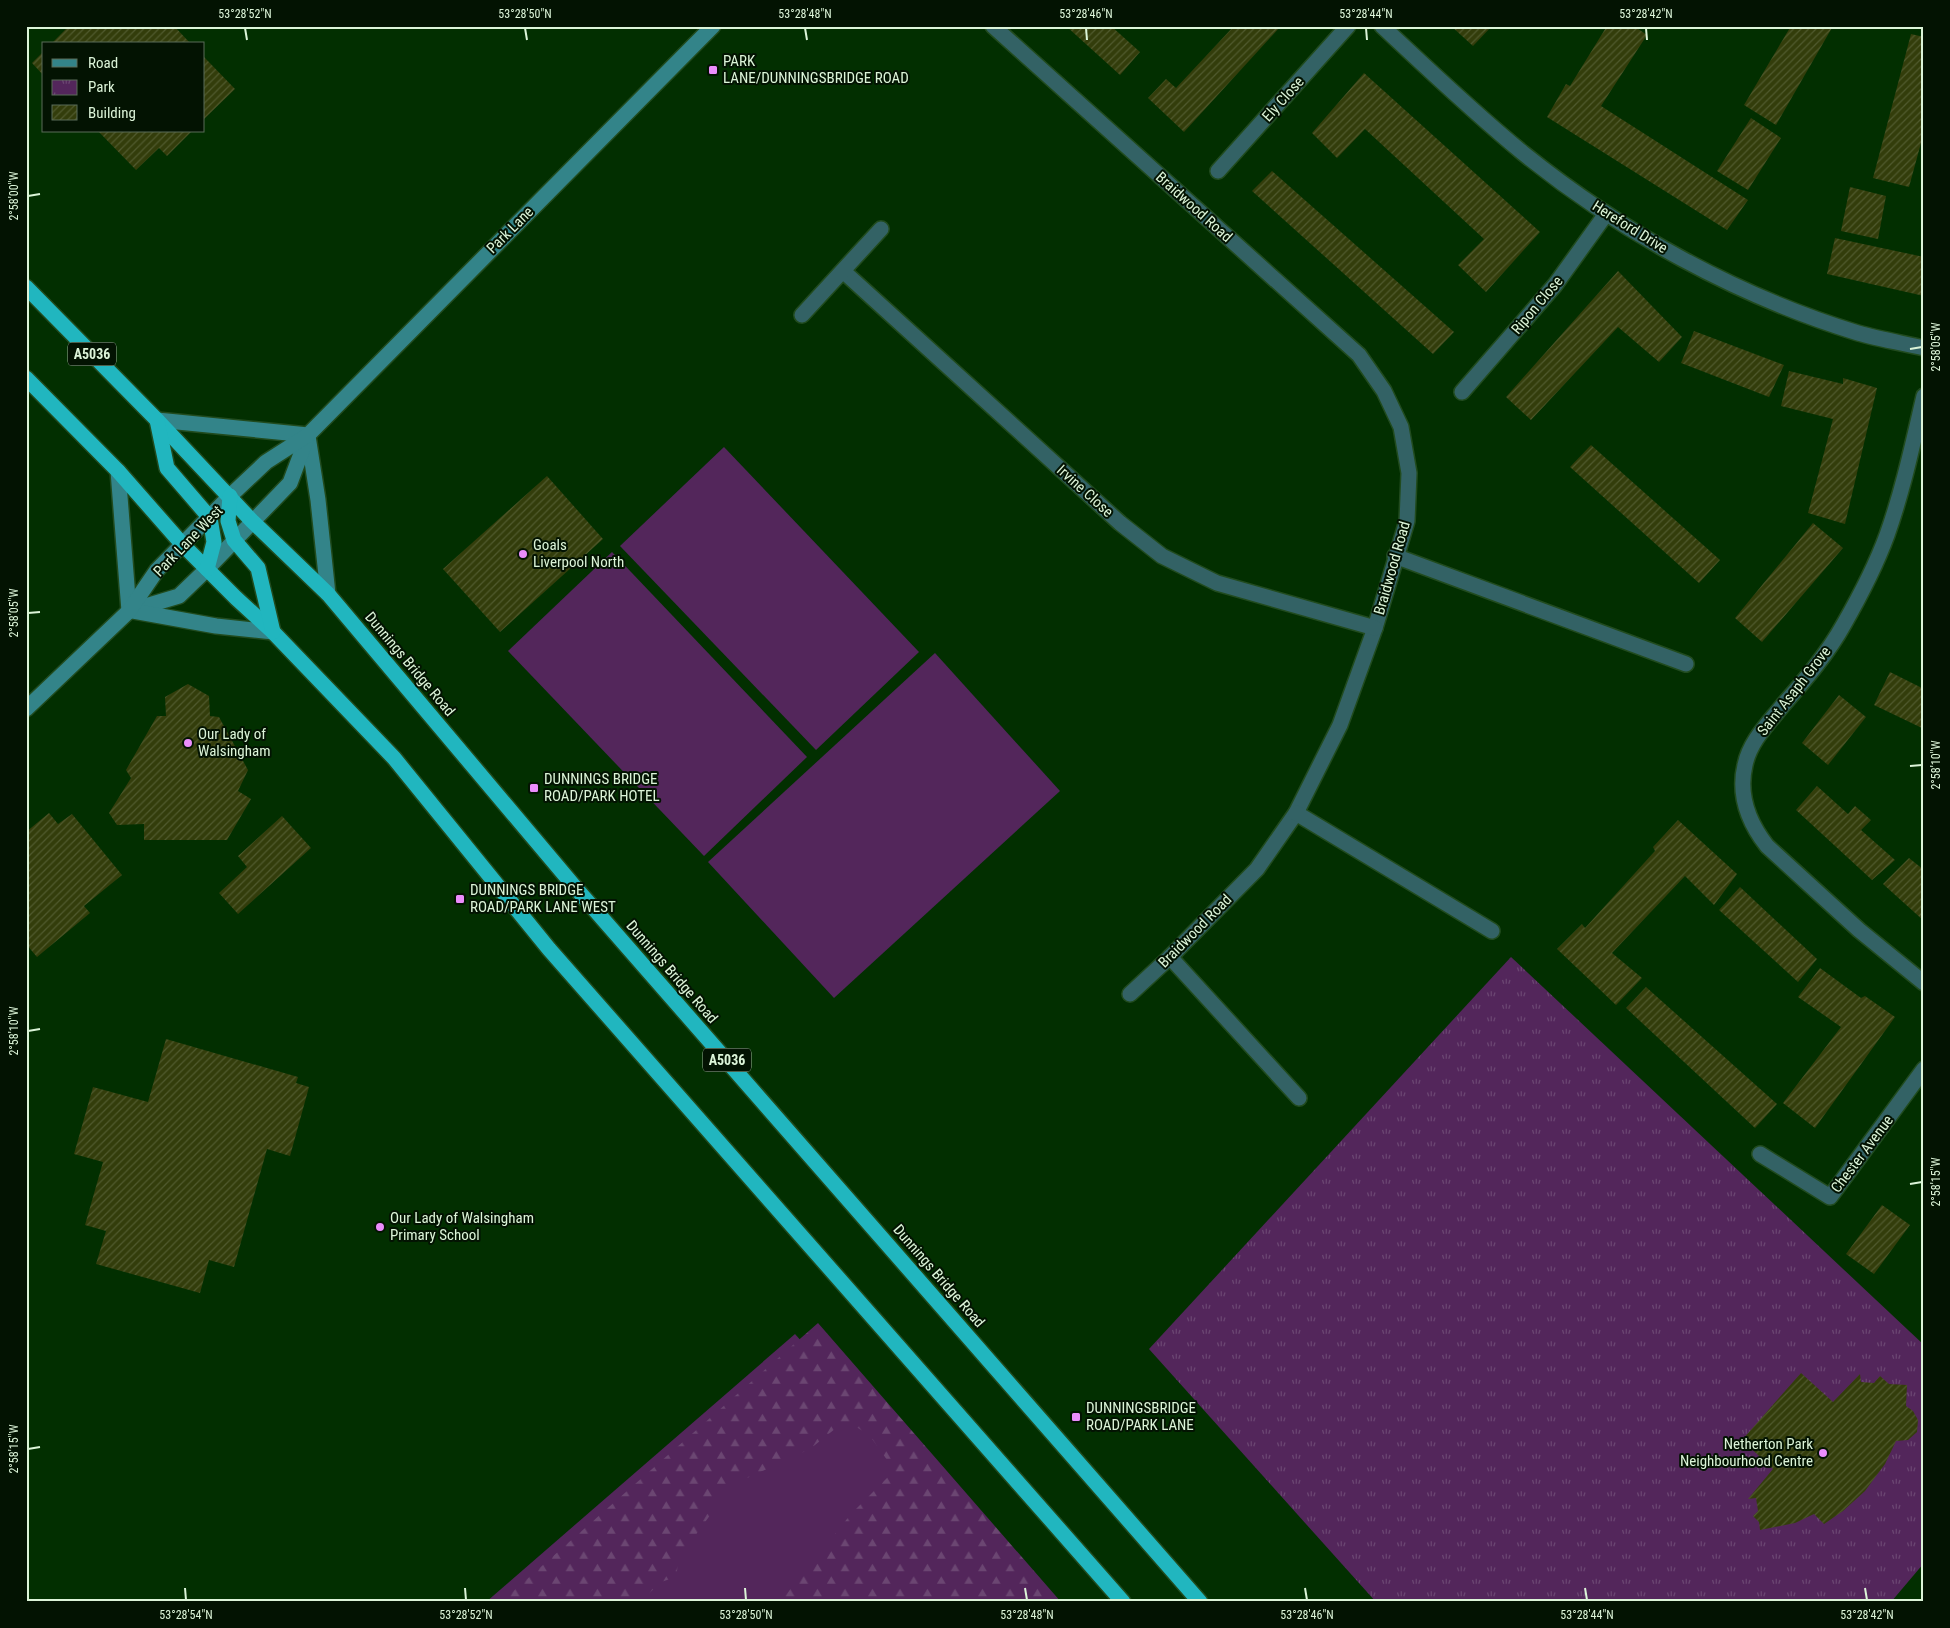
<svg xmlns="http://www.w3.org/2000/svg" width="1950" height="1628" viewBox="0 0 1950 1628" font-family="'Roboto Condensed',sans-serif">
  <style>
    .green { fill: #53265b }
    .forest { fill: url(#forest-firs) }
    .park { fill: url(#park-tufts) }
    .building { fill: url(#building-hatch) }
    .lines { fill: none; stroke-linecap: round; stroke-linejoin: round }
    .street-casing { stroke: #214b1e; stroke-width: 18 }
    .secondary-casing { stroke: #214b1e; stroke-width: 18 }
    .highway-casing { stroke: #214b1e; stroke-width: 18 }
    .street { stroke: #336265; stroke-width: 15 }
    .secondary { stroke: #338489; stroke-width: 15 }
    .highway { stroke: #21b6bf; stroke-width: 15 }
    .ticks { fill: none; stroke: #dcf4d8; stroke-width: 2 }
    .poi-dot { fill: #eb8dfc; stroke: #031302; stroke-width: 2 }
    .labels { text-anchor: middle; stroke-width: 4; stroke-linejoin: round; paint-order: stroke }
    .shield { fill: #031302; stroke: #9bb098; stroke-width: 1 }
    .shield-label { font-size: 14px; font-weight: bold; fill: #dcf4d8 }
    .poi-label { font-size: 15px; fill: #dcf4d8; stroke: #031302; text-anchor: start }
    .street-label { font-size: 15px; fill: #dcf4d8; stroke: #031302 }
    .neatline { fill: none; stroke: #dcf4d8; stroke-width: 2 }
    .ticks-label { font-size: 12px; text-anchor: middle; fill: #dcf4d8 }
  </style>
  <defs>
    <pattern id="forest-firs" width="22" height="20" patternUnits="userSpaceOnUse" patternTransform="scale(1.25)"><rect width="22" height="20" fill="#53265b"/><path d="M5 1l3.5 6h-7zM16 11l3.5 6h-7z" fill="#6b4672"/></pattern>
    <pattern id="park-tufts" width="24" height="20" patternUnits="userSpaceOnUse" patternTransform="scale(1.25)"><rect width="24" height="20" fill="#53265b"/><path d="M3 7l-1-3M5 7V3M7 7l1-3M15 17l-1-3M17 17v-4M19 17l1-3" fill="none" stroke="#6b4672"/></pattern>
    <pattern id="building-hatch" width="6" height="6" patternUnits="userSpaceOnUse" patternTransform="scale(1.25)"><rect width="6" height="6" fill="#333d0b"/><path d="M-1 1l2-2M0 6l6-6M5 7l2-2" fill="none" stroke="#505a2e"/></pattern>
  </defs>
  <rect width="100%" height="100%" fill="#022f00"/>
  <g class="green">
    <path d="M 724,447 L 919,652 L 816,750 L 620,546 Z"/>
    <path d="M 612,552 L 807,757 L 704,856 L 508,651 Z"/>
    <path d="M 935,653 L 1060,791 L 834,998 L 708,862 Z"/>
    <path d="M 795,1334 L 1033,1602 L 486,1602 Z"/>
  </g>
  <path class="forest" d="M 818,1323 L 1061,1602 L 882,1602 L 880,1600 L 875,1602 L 780,1602 L 851,1514 L 891,1474 L 890,1464 L 870,1436 L 852,1424 L 841,1424 L 810,1449 L 732,1485 L 679,1558 L 676,1577 L 661,1582 L 640,1602 L 501,1602 Z"/>
  <path class="park" d="M 1511,957 L 1924,1345 L 1924,1563 L 1891,1602 L 1376,1602 L 1149,1349 Z"/>
  <g class="building">
    <path d="M 69,26 L 174,26 L 191,44 L 51,44 Z"/>
    <path d="M 1066,26 L 1111,26 L 1140,52 L 1120,75 Z"/>
    <path d="M 1234,26 L 1281,26 L 1184,132 L 1148,98 L 1166,79 L 1176,88 Z"/>
    <path d="M 1451,26 L 1492,26 L 1473,46 Z"/>
    <path d="M 1607,26 L 1634,26 L 1647,35 L 1601,106 L 1748,200 L 1727,230 L 1547,117 L 1566,84 L 1570,86 Z"/>
    <path d="M 1791,26 L 1833,26 L 1776,125 L 1744,105 Z"/>
    <path d="M 1911,34 L 1924,37 L 1924,132 L 1909,187 L 1873,178 Z"/>
    <path d="M 44,51 L 44,76 L 32,63 Z"/>
    <path d="M 204,57 L 235,89 L 204,119 Z"/>
    <path d="M 1364,73 L 1540,232 L 1486,292 L 1458,265 L 1484,239 L 1365,129 L 1337,158 L 1312,133 Z"/>
    <path d="M 1751,118 L 1781,138 L 1748,190 L 1717,171 Z"/>
    <path d="M 98,131 L 192,131 L 167,156 L 159,148 L 136,170 Z"/>
    <path d="M 1272,171 L 1454,332 L 1433,354 L 1252,191 Z"/>
    <path d="M 1850,187 L 1886,196 L 1878,239 L 1841,231 Z"/>
    <path d="M 1835,238 L 1924,257 L 1924,296 L 1827,274 Z"/>
    <path d="M 1618,271 L 1682,337 L 1659,362 L 1618,327 L 1531,420 L 1506,397 Z"/>
    <path d="M 1694,331 L 1784,365 L 1769,397 L 1681,363 Z"/>
    <path d="M 1789,371 L 1843,384 L 1843,378 L 1877,388 L 1845,524 L 1808,513 L 1833,419 L 1781,406 Z"/>
    <path d="M 1591,445 L 1720,560 L 1699,583 L 1570,467 Z"/>
    <path d="M 547,476 L 603,539 L 500,632 L 443,569 Z"/>
    <path d="M 1813,523 L 1843,548 L 1762,642 L 1735,618 Z"/>
    <path d="M 1890,672 L 1924,689 L 1924,729 L 1874,705 Z"/>
    <path d="M 188,684 L 209,696 L 210,716 L 219,717 L 248,770 L 238,791 L 251,799 L 227,840 L 144,840 L 144,824 L 117,825 L 109,813 L 131,778 L 126,770 L 157,716 L 166,716 L 165,697 Z"/>
    <path d="M 1839,695 L 1866,717 L 1828,765 L 1802,743 Z"/>
    <path d="M 1817,786 L 1848,814 L 1855,806 L 1871,820 L 1861,830 L 1895,860 L 1872,880 L 1796,810 Z"/>
    <path d="M 49,813 L 58,824 L 72,814 L 122,875 L 84,906 L 90,913 L 37,957 L 26,944 L 26,832 Z"/>
    <path d="M 282,816 L 311,848 L 238,914 L 219,893 L 247,867 L 238,856 Z"/>
    <path d="M 1678,820 L 1737,874 L 1714,905 L 1685,876 L 1612,953 L 1642,978 L 1616,1005 L 1557,949 L 1582,924 L 1585,928 L 1655,851 L 1653,847 Z"/>
    <path d="M 1909,858 L 1924,870 L 1924,921 L 1883,884 Z"/>
    <path d="M 1740,887 L 1817,959 L 1798,982 L 1719,910 Z"/>
    <path d="M 1820,968 L 1861,998 L 1865,996 L 1895,1017 L 1815,1128 L 1783,1103 L 1841,1027 L 1798,997 Z"/>
    <path d="M 1646,987 L 1777,1104 L 1755,1128 L 1626,1008 Z"/>
    <path d="M 166,1039 L 298,1077 L 296,1083 L 309,1087 L 290,1156 L 267,1149 L 234,1267 L 209,1260 L 200,1293 L 96,1264 L 106,1231 L 85,1225 L 103,1162 L 74,1154 L 93,1087 L 148,1102 Z"/>
    <path d="M 1882,1205 L 1910,1225 L 1874,1274 L 1846,1254 Z"/>
    <path d="M 1801,1373 L 1833,1402 L 1860,1374 L 1861,1382 L 1874,1383 L 1880,1376 L 1889,1384 L 1907,1385 L 1906,1406 L 1913,1411 L 1918,1420 L 1917,1432 L 1908,1440 L 1896,1441 L 1885,1464 L 1865,1491 L 1843,1511 L 1824,1524 L 1814,1514 L 1795,1523 L 1760,1530 L 1759,1522 L 1753,1516 L 1758,1511 L 1756,1498 L 1748,1499 L 1773,1469 L 1742,1440 Z"/>
  </g>
  <g class="lines">
    <defs>
      <g id="street">
        <path d="M 993,26 L 1359,355 L 1384,391 L 1401,427 L 1409,473 L 1407,521 L 1375,628 L 1340,725 L 1296,813 L 1257,869 L 1170,957 L 1130,994"/>
        <path d="M 1382,26 C 1428,69 1474,113 1523,153 C 1621,232 1737,296 1858,333 C 1879,339 1902,343 1924,348"/>
        <path d="M 1218,171 L 1348,26"/>
        <path d="M 843,271 L 1120,523 L 1162,556 L 1217,583 L 1375,628"/>
        <path d="M 802,315 L 881,229"/>
        <path d="M 1462,392 L 1555,285 L 1606,214"/>
        <path d="M 1924,396 C 1913,443 1903,490 1887,535 C 1876,565 1860,596 1844,624 C 1828,653 1805,680 1783,705 C 1768,724 1750,741 1745,765 C 1738,795 1749,823 1767,846 L 1859,930 L 1924,983"/>
        <path d="M 1395,556 L 1686,664"/>
        <path d="M 1296,813 L 1492,931"/>
        <path d="M 1170,957 L 1299,1098"/>
        <path d="M 1760,1154 L 1830,1197 L 1924,1069"/>
      </g>
      <g id="secondary">
        <path d="M 157,420 L 308,435"/>
        <path d="M 308,436 L 318,500 L 328,594"/>
        <path d="M 118,471 L 129,611"/>
        <path d="M 129,611 L 179,596 L 207,569 L 290,483 L 308,435"/>
        <path d="M 133,611 L 216,626 L 273,632"/>
        <path d="M 26,709 L 129,611 L 157,570 L 230,496 L 266,462 L 308,435 L 713,26"/>
      </g>
      <g id="highway">
        <path d="M 26,287 L 157,420 L 252,521 L 328,594 L 574,886 L 1200,1602"/>
        <path d="M 26,378 L 118,471 L 183,545 L 236,598 L 273,632 L 394,758 L 549,949 L 1123,1602"/>
        <path d="M 157,420 L 167,468 L 210,518 L 214,542 L 207,569"/>
        <path d="M 230,496 L 228,521 L 234,540 L 258,568 L 273,632"/>
      </g>
    </defs>
    <use href="#street" class="street-casing"/>
    <use href="#secondary" class="secondary-casing"/>
    <use href="#highway" class="highway-casing"/>
    <use href="#street" class="street"/>
    <use href="#secondary" class="secondary"/>
    <use href="#highway" class="highway"/>
  </g>
  <path class="ticks" d="M 245,28 L 247,40M 525,28 L 527,40M 805,28 L 807,40M 1086,28 L 1087,40M 1366,28 L 1367,40M 1646,28 L 1647,40M 28,196 L 40,194M 1910,349 L 1922,347M 28,613 L 40,612M 1910,766 L 1922,765M 28,1031 L 40,1029M 1910,1184 L 1922,1182M 28,1449 L 40,1447M 185,1588 L 186,1600M 465,1588 L 466,1600M 745,1588 L 746,1600M 1025,1588 L 1027,1600M 1305,1588 L 1307,1600M 1585,1588 L 1587,1600M 1865,1588 L 1867,1600"/>
  <g class="poi-dot">
    <rect x="708" y="65" width="10" height="10" rx="2.5"/>
    <circle cx="523" cy="554" r="5"/>
    <circle cx="188" cy="743" r="5"/>
    <rect x="529" y="783" width="10" height="10" rx="2.5"/>
    <rect x="455" y="894" width="10" height="10" rx="2.5"/>
    <circle cx="380" cy="1227" r="5"/>
    <rect x="1071" y="1412" width="10" height="10" rx="2.5"/>
    <circle cx="1823" cy="1453" r="5"/>
  </g>
  <g class="labels">
    <g class="shield">
      <rect x="68" y="342.5" width="48" height="23" rx="4"/>
      <rect x="703" y="1048.5" width="48" height="23" rx="4"/>
    </g>
    <g class="shield-label">
      <text x="92" y="359">A5036</text>
      <text x="727" y="1065">A5036</text>
    </g>
    <g class="poi-label">
      <text x="723" y="66">PARK<tspan x="723" dy="17">LANE/DUNNINGSBRIDGE ROAD</tspan></text>
      <text x="533" y="550">Goals<tspan x="533" dy="17">Liverpool North</tspan></text>
      <text x="198" y="739">Our Lady of<tspan x="198" dy="17">Walsingham</tspan></text>
      <text x="544" y="784">DUNNINGS BRIDGE<tspan x="544" dy="17">ROAD/PARK HOTEL</tspan></text>
      <text x="470" y="895">DUNNINGS BRIDGE<tspan x="470" dy="17">ROAD/PARK LANE WEST</tspan></text>
      <text x="390" y="1223">Our Lady of Walsingham<tspan x="390" dy="17">Primary School</tspan></text>
      <text x="1086" y="1413">DUNNINGSBRIDGE<tspan x="1086" dy="17">ROAD/PARK LANE</tspan></text>
      <text x="1813" y="1449" text-anchor="end">Netherton Park<tspan x="1813" dy="17">Neighbourhood Centre</tspan></text>
    </g>
    <g class="street-label">
      <text transform="translate(1283 99) rotate(-48)" y="5">Ely Close</text>
      <text transform="translate(1194 207) rotate(42)" y="5">Braidwood Road</text>
      <text transform="translate(1630 227) rotate(32)" y="5">Hereford Drive</text>
      <text transform="translate(510 230) rotate(-45)" y="5">Park Lane</text>
      <text transform="translate(1537 305) rotate(-50)" y="5">Ripon Close</text>
      <text transform="translate(1085 491) rotate(42)" y="5">Irvine Close</text>
      <text transform="translate(188 541) rotate(-46)" y="5">Park Lane West</text>
      <text transform="translate(1392 568) rotate(-74)" y="5">Braidwood Road</text>
      <text transform="translate(410 664) rotate(50)" y="5">Dunnings Bridge Road</text>
      <text transform="translate(1794 691) rotate(-52)" y="5">Saint Asaph Grove</text>
      <text transform="translate(1195 931) rotate(-45)" y="5">Braidwood Road</text>
      <text transform="translate(672 972) rotate(49)" y="5">Dunnings Bridge Road</text>
      <text transform="translate(1862 1154) rotate(-53)" y="5">Chester Avenue</text>
      <text transform="translate(939 1276) rotate(49)" y="5">Dunnings Bridge Road</text>
    </g>
  </g>
  <rect width="1950" height="1628" fill="none" stroke="#031302" stroke-width="55"/>
  <rect x="42" y="42" width="162" height="90" fill="#031302" stroke="#5a6d58"/>
  <rect x="52" y="59" width="25" height="8" fill="#338489" stroke="#5a6d58"/>
  <text x="88" y="68" font-size="15" fill="#dcf4d8">Road</text>
  <rect x="52" y="80" width="25" height="15" fill="url(#park-tufts)" stroke="#5a6d58"/>
  <text x="88" y="92" font-size="15" fill="#dcf4d8">Park</text>
  <rect x="52" y="105" width="25" height="15" fill="url(#building-hatch)" stroke="#5a6d58"/>
  <text x="88" y="118" font-size="15" fill="#dcf4d8">Building</text>
  <rect x="28" y="28" width="1894" height="1572" class="neatline"/>
  <g class="ticks-label">
    <text x="245" y="18">53°28'52"N</text>
    <text x="525" y="18">53°28'50"N</text>
    <text x="805" y="18">53°28'48"N</text>
    <text x="1086" y="18">53°28'46"N</text>
    <text x="1366" y="18">53°28'44"N</text>
    <text x="1646" y="18">53°28'42"N</text>
    <text transform="translate(14 196) rotate(-90)" y="4">2°58'00"W</text>
    <text transform="translate(1936 347) rotate(-90)" y="4">2°58'05"W</text>
    <text transform="translate(14 613) rotate(-90)" y="4">2°58'05"W</text>
    <text transform="translate(1936 765) rotate(-90)" y="4">2°58'10"W</text>
    <text transform="translate(14 1031) rotate(-90)" y="4">2°58'10"W</text>
    <text transform="translate(1936 1182) rotate(-90)" y="4">2°58'15"W</text>
    <text transform="translate(14 1449) rotate(-90)" y="4">2°58'15"W</text>
    <text x="186" y="1619">53°28'54"N</text>
    <text x="466" y="1619">53°28'52"N</text>
    <text x="746" y="1619">53°28'50"N</text>
    <text x="1027" y="1619">53°28'48"N</text>
    <text x="1307" y="1619">53°28'46"N</text>
    <text x="1587" y="1619">53°28'44"N</text>
    <text x="1867" y="1619">53°28'42"N</text>
  </g>
</svg>
